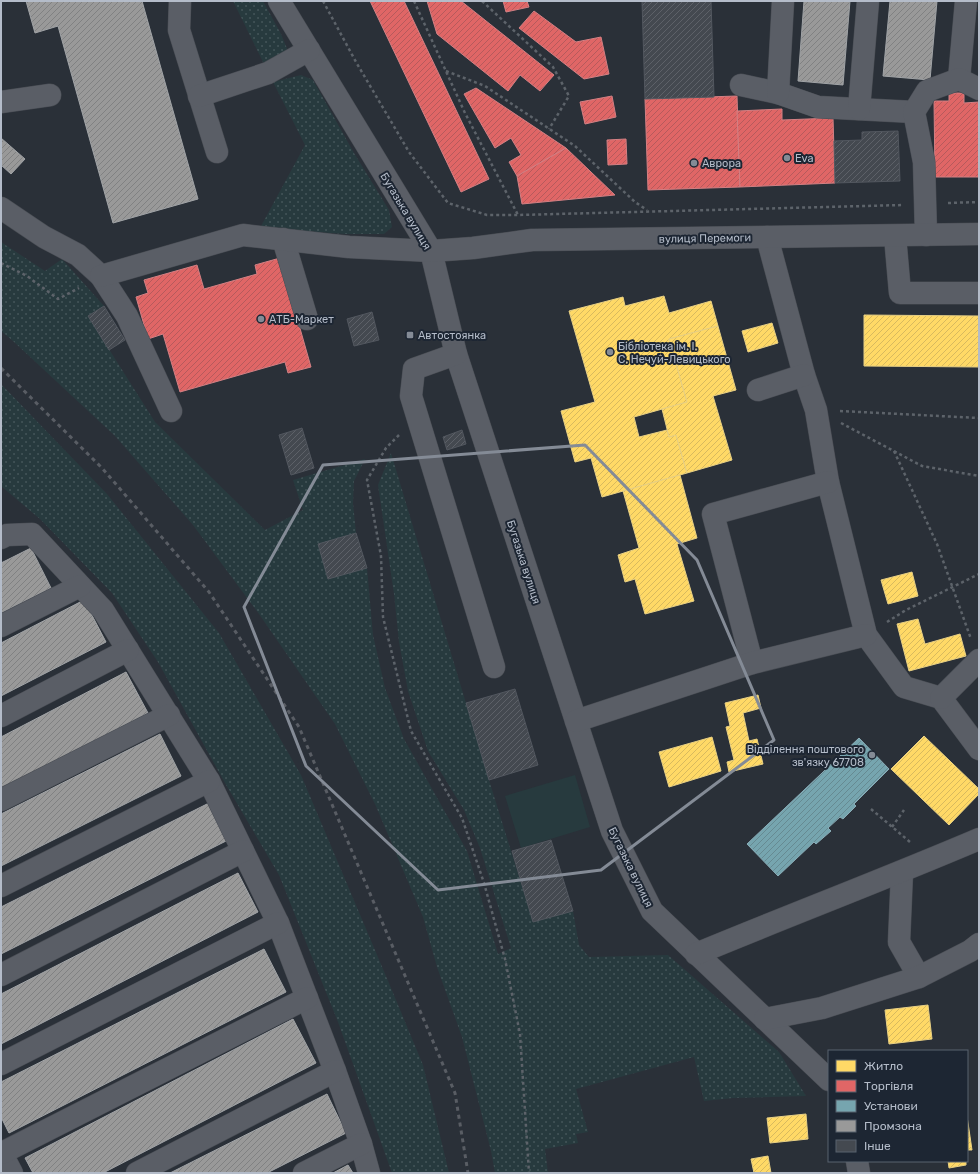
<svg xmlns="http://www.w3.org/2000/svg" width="980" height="1174" viewBox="0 0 980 1174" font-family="Rubik,sans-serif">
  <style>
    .grass { fill: url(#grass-dots) }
    .park { fill: #273a3e }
    .homes { fill: url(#homes-hatch); stroke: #e8d084 }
    .shops { fill: url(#shops-hatch); stroke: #d38084 }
    .public { fill: url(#public-hatch); stroke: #89acb7 }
    .industry { fill: url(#industry-hatch); stroke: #a1a4a7 }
    .building { fill: url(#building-hatch); stroke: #52575f }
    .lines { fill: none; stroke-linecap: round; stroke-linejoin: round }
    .minor-casing { stroke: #484c53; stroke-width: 23 }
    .path { stroke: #5d636a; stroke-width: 2.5; stroke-dasharray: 3 3; stroke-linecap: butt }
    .minor { stroke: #5a5e66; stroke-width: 22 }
    .rail { stroke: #595d64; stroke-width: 3; stroke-dasharray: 4 4; stroke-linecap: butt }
    .marked { fill: none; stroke: #848b96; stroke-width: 3; stroke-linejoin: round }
    .poi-dot { fill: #848b96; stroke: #1d2633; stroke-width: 1.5 }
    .labels { text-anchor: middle; stroke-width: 4; stroke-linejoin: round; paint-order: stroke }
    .poi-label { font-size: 11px; fill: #b4bcc9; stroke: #1d2633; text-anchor: start }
    .street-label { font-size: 11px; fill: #b4bcc9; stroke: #1d2633 }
  </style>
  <defs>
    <pattern id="grass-dots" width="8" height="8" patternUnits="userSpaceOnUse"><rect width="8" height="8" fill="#273a3e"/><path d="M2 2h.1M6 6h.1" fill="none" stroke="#445559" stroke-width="1.8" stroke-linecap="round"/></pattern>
    <pattern id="homes-hatch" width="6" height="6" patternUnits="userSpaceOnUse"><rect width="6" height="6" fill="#ffd966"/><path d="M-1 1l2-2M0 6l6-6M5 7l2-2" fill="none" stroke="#d7b95e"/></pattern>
    <pattern id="shops-hatch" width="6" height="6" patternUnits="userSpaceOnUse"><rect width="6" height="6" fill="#e06666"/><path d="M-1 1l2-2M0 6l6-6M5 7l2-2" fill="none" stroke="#b65a5c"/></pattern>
    <pattern id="public-hatch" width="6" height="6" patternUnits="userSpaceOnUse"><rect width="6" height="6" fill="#76a5af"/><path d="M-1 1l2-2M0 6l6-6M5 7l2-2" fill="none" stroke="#668a92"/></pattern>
    <pattern id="industry-hatch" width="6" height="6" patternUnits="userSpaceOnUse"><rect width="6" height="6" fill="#999"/><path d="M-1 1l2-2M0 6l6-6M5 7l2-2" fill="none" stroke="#808182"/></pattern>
    <pattern id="building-hatch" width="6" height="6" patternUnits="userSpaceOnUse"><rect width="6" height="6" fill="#444950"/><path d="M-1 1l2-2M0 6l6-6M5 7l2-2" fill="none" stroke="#5d6168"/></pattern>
  </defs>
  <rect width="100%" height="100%" fill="#2a3038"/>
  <g class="grass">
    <path d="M 233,1 L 263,1 L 281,34 L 288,51 L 265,66 Z"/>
    <path d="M 301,75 L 313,80 L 354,153 L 389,210 L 392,227 L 384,234 L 346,234 L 260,228 L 305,145 L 273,82 Z"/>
    <path d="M 1,242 L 45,271 L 62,259 L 104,306 L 88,316 L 155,422 L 265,530 L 303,510 L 293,480 L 365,459 L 354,481 L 353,503 L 356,533 L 367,568 L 373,635 L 385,688 L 404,739 L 467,851 L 498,954 L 511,948 L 480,848 L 464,810 L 428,751 L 408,691 L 399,642 L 394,594 L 378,485 L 391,453 L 489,780 L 533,922 L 573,911 L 579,945 L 589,957 L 668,955 L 779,1052 L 806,1096 L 733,1098 L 704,1101 L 694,1057 L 576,1089 L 588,1132 L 576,1134 L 578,1143 L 545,1149 L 548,1173 L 495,1173 L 491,1151 L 462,1037 L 437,967 L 423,917 L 375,804 L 335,724 L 259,614 L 193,525 L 115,436 L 13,341 L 1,331 Z"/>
    <path d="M 1,384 L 107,494 L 219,633 L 301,775 L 391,988 L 423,1065 L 449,1173 L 392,1173 L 338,1022 L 279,875 L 225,783 L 158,662 L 112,593 L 40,519 L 1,486 Z"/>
  </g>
  <path class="park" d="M 575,775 L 590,827 L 521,848 L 505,796 Z"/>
  <g class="homes">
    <path d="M 664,296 L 669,313 L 711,301 L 718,326 L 669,339 L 687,402 L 634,417 L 639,437 L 667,430 L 669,437 L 676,435 L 687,473 L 602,497 L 591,458 L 575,462 L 561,411 L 595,402 L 569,311 L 623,297 L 625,306 Z"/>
    <path d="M 864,315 L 979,316 L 979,367 L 864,366 Z"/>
    <path d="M 772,323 L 778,343 L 748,352 L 742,331 Z"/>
    <path d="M 718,326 L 736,390 L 713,396 L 732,460 L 687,473 L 676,435 L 669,437 L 662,409 L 687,402 L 669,339 Z"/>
    <path d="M 680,475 L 697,538 L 677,544 L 694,601 L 645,614 L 635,579 L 625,582 L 618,555 L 639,548 L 623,491 Z"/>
    <path d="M 912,572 L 918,596 L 888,604 L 881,580 Z"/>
    <path d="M 918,619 L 925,644 L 960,634 L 966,656 L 909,671 L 897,624 Z"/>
    <path d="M 758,695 L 761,708 L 743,713 L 749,741 L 757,739 L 763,764 L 729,772 L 727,762 L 734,760 L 726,727 L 730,726 L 725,703 Z"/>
    <path d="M 924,736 L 979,789 L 979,794 L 949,825 L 891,769 Z"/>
    <path d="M 712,737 L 721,771 L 669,787 L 659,752 Z"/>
    <path d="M 928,1005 L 932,1039 L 889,1044 L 885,1010 Z"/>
    <path d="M 806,1114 L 808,1139 L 770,1143 L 767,1118 Z"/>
    <path d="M 967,1116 L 972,1150 L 967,1150 Z"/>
    <path d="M 768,1156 L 771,1173 L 754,1173 L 751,1159 Z"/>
    <path d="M 948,1161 L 966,1161 L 966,1165 L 949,1168 Z"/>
  </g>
  <g class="shops">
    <path d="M 370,1 L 404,1 L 489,179 L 461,192 Z"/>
    <path d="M 427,1 L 461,1 L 554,75 L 540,91 L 520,75 L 508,91 L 437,34 Z"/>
    <path d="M 503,1 L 527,1 L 529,7 L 506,12 Z"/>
    <path d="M 534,11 L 576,42 L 601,37 L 609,74 L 584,79 L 519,28 Z"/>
    <path d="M 476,88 L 566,148 L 517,176 L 509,162 L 521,155 L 511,138 L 495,148 L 464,94 Z"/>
    <path d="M 949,93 L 964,93 L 964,103 L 979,102 L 979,177 L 935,177 L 934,101 L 949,101 Z"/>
    <path d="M 612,96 L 616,117 L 585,124 L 580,102 Z"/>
    <path d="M 737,96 L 740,187 L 648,190 L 645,99 Z"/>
    <path d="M 782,109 L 782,120 L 833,118 L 835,183 L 740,187 L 737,111 Z"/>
    <path d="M 626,139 L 627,164 L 608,165 L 607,140 Z"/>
    <path d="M 566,148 L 615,195 L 522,204 L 517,176 Z"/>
    <path d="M 280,258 L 311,367 L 288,373 L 285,362 L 180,392 L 163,334 L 148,339 L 136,297 L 148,293 L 144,280 L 197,265 L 204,289 L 257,274 L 255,265 Z"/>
  </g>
  <path class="public" d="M 859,738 L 889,769 L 854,804 L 856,806 L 843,819 L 840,817 L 828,828 L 831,831 L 816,844 L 814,842 L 778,876 L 747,844 Z"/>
  <g class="industry">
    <path d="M 26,1 L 142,1 L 198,199 L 113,223 L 58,26 L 35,33 Z"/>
    <path d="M 804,1 L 850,1 L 843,85 L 798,81 Z"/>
    <path d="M 890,1 L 937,1 L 930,80 L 883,76 Z"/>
    <path d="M 1,138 L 25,159 L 11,174 L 1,165 Z"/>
    <path d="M 31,548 L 51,588 L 1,613 L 1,563 Z"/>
    <path d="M 84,600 L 106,642 L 1,696 L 1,643 Z"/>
    <path d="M 126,672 L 148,713 L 1,789 L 1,737 Z"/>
    <path d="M 160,734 L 181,776 L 1,866 L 1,814 Z"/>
    <path d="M 209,803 L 228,840 L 1,954 L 1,907 Z"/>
    <path d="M 238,873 L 258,912 L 1,1044 L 1,994 Z"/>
    <path d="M 264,949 L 286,992 L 9,1133 L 1,1117 L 1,1082 Z"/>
    <path d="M 293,1019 L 316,1063 L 103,1173 L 33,1173 L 25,1158 Z"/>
    <path d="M 327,1094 L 346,1133 L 267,1173 L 170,1173 Z"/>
    <path d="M 348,1165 L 353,1173 L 333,1173 Z"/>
  </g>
  <g class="building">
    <path d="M 642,1 L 711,1 L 714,97 L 645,99 Z"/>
    <path d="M 898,131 L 900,181 L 835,183 L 834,141 L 862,140 L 862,132 Z"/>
    <path d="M 104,306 L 125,340 L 109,350 L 88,316 Z"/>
    <path d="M 372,312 L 379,340 L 354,346 L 347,319 Z"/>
    <path d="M 302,428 L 314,468 L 291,475 L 279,435 Z"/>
    <path d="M 462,430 L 466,444 L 447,450 L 443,437 Z"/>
    <path d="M 356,533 L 367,568 L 328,579 L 318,544 Z"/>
    <path d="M 515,689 L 538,765 L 489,780 L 466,703 Z"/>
    <path d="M 551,840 L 573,911 L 533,922 L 512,851 Z"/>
  </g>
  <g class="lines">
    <defs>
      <g id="minor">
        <path d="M 180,1 L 179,30 L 217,152"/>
        <path d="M 279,1 L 431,251 L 456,354 L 612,831 L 652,911 L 829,1080"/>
        <path d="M 959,79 L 966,1"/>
        <path d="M 741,85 L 778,93 L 818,107 L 914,112"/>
        <path d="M 778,93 L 783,1"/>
        <path d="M 199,96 L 268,73 L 309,50"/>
        <path d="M 1,102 L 50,95"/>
        <path d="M 859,109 L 868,1"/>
        <path d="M 1,208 L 44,237 L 78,255 L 101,276 L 127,316 L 171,411"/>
        <path d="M 926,235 L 924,162 L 914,112 L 927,91 L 959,79 L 979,89"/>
        <path d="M 895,236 L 900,293 L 979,293"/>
        <path d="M 767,237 L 804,375 L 816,410 L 828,482 L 866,635 L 904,687 L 941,698 L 979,749"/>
        <path d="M 283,239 L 307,319"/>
        <path d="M 101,276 L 243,235 L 349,247 L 431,251 L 473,248 L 532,240 L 979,234"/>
        <path d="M 456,354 L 414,369 L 411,396 L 494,667"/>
        <path d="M 758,390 L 804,375"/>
        <path d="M 1,538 L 7,535 L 32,534 L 103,610 L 209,781 L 278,923 L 335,1071 L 361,1144 L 369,1173"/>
        <path d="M 1,626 L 80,586"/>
        <path d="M 752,663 L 713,514 L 828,482"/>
        <path d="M 941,698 L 979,660"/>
        <path d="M 1,716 L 128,650"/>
        <path d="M 576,721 L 752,663 L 866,635"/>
        <path d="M 1,800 L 169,715"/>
        <path d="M 902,872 L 899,942 L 919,977"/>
        <path d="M 1,886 L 209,781"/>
        <path d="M 696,954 C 790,915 885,879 979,839"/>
        <path d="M 1,975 L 243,851"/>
        <path d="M 765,1019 L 822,1008 L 919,977 L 970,951 L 979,944"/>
        <path d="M 1,1064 L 278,923"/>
        <path d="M 1,1152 L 12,1173"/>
        <path d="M 2,1153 L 307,998"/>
        <path d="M 857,1161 L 859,1173"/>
        <path d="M 137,1173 L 335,1071"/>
        <path d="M 304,1173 L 361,1144"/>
      </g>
    </defs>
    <use href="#minor" class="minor-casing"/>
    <g class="path">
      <path d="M 323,1 L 356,62 L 409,152 L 448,203 L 487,215 L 518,215 L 903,205"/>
      <path d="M 414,1 L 465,113 L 518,215"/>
      <path d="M 482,1 L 553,67 L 569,96 L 549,129"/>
      <path d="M 446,71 L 485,86 L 575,146 L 635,202 L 647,210"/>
      <path d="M 948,203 L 979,202"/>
      <path d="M 1,263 L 27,276 L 58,299 L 79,288"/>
      <path d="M 840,411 L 979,418"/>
      <path d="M 841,423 L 922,466 L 979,476"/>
      <path d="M 399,435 L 386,448 L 367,480 L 381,556 L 383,617 L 411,731 L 462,818 L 484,883 L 505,959 L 520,1034 L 529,1173"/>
      <path d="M 894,451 L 937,544 L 971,639"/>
      <path d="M 887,622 L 906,610 L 979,574"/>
      <path d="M 871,809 L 910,842"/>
      <path d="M 892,827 L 904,810"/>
    </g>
    <use href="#minor" class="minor"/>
    <path class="rail" d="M 1,368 L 102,468 L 209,592 L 299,727 L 455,1093 L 468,1173"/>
  </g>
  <path class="marked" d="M 585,445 L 697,560 L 774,740 L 601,870 L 438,890 L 306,766 L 244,607 L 323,465 Z"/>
  <g class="poi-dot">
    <circle cx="787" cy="158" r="4"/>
    <circle cx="694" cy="163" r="4"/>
    <circle cx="261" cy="319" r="4"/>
    <rect x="406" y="331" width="8" height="8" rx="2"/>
    <circle cx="610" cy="352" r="4"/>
    <circle cx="872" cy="755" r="4"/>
  </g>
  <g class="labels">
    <g class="poi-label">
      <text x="795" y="162">Eva</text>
      <text x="702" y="167">Аврора</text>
      <text x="269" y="323">АТБ-Маркет</text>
      <text x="418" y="339">Автостоянка</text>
      <text x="618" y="350">Бібліотека ім. І.<tspan x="618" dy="13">С. Нечуй-Левицького</tspan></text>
      <text x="864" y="753" text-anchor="end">Відділення поштового<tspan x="864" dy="13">зв'язку 67708</tspan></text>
    </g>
    <g class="street-label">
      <text transform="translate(406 211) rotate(59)" y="4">Бугазька вулиця</text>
      <text transform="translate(705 238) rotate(-1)" y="4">вулиця Перемоги</text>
      <text transform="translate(524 562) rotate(72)" y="4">Бугазька вулиця</text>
      <text transform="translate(631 867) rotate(64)" y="4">Бугазька вулиця</text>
    </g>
  </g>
  <rect width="980" height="1174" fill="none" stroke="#b4bcc9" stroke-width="4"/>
  <rect x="828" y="1050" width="140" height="112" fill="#1d2633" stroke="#59626f"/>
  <rect x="836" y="1060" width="20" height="12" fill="#ffd966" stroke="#59626f"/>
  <text x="864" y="1070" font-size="12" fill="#b4bcc9">Житло</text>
  <rect x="836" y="1080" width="20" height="12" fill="#e06666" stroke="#59626f"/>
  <text x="864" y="1090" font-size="12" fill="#b4bcc9">Торгівля</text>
  <rect x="836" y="1100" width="20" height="12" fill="#76a5af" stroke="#59626f"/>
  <text x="864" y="1110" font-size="12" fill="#b4bcc9">Установи</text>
  <rect x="836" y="1120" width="20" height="12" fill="#999999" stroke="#59626f"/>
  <text x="864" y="1130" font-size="12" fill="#b4bcc9">Промзона</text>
  <rect x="836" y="1140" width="20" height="12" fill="#444950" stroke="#59626f"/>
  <text x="864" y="1150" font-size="12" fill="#b4bcc9">Інше</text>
</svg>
